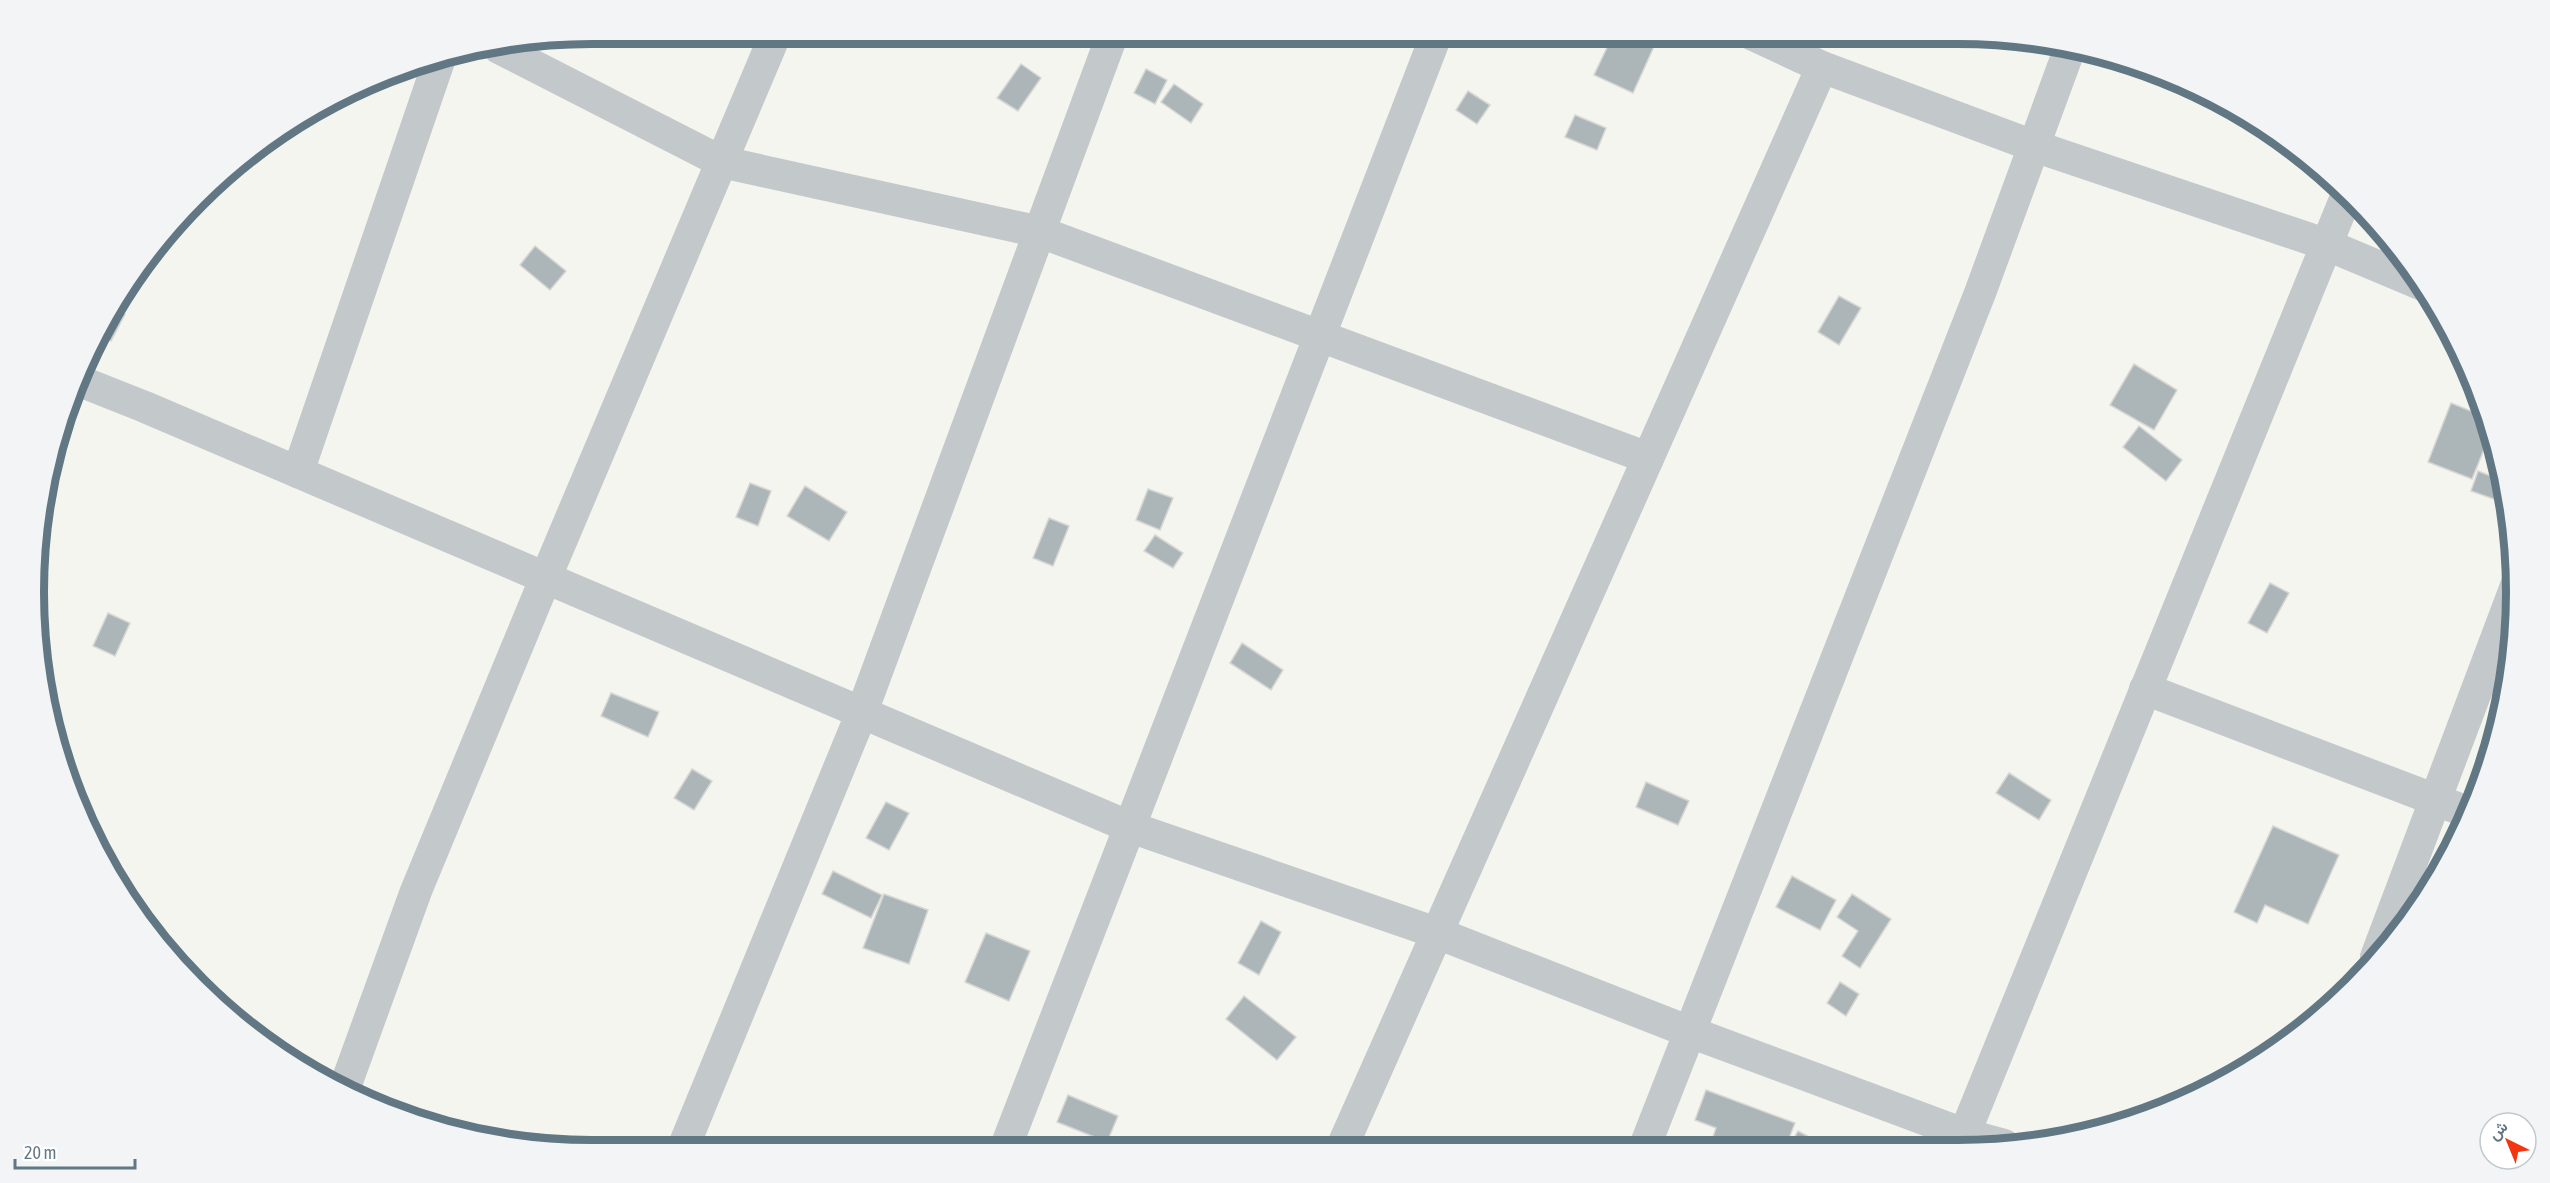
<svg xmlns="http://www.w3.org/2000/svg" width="2550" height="1183" viewBox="0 0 2550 1183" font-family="'Asap Condensed',Vazirmatn,sans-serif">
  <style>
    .building { fill: #acb6b9; stroke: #d6d6d3; stroke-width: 1.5 }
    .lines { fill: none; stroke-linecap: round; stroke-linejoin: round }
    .street { stroke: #c3c8ca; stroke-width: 32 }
    .rim { fill: none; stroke: #617784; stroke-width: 8 }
  </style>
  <rect width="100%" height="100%" fill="#f5f5f0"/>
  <g class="building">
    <path d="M 1315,33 L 1336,33 L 1333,40 Z"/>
    <path d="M 1614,33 L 1635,33 L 1656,42 L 1633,93 L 1594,75 Z"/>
    <path d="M 1021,64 L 1041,78 L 1018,111 L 997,98 Z"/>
    <path d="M 1146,69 L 1167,80 L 1155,104 L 1134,93 Z"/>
    <path d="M 1174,84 L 1203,104 L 1191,123 L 1161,102 Z"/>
    <path d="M 1468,91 L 1490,105 L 1477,124 L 1456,110 Z"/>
    <path d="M 1575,115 L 1606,128 L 1597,150 L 1565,137 Z"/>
    <path d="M 535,246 L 566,271 L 550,290 L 520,265 Z"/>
    <path d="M 1839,296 L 1861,308 L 1839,345 L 1818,332 Z"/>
    <path d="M 112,307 L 125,314 L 111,341 L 99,335 Z"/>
    <path d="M 2134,364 L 2177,390 L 2154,430 L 2110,405 Z"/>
    <path d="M 2451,403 L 2486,417 L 2491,432 L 2472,479 L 2428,462 Z"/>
    <path d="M 2139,426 L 2182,460 L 2166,481 L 2123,447 Z"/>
    <path d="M 2478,471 L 2506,482 L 2508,504 L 2471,491 Z"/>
    <path d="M 750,483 L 771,491 L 758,526 L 736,517 Z"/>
    <path d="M 805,486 L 847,512 L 829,541 L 787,516 Z"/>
    <path d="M 1148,489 L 1173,498 L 1160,530 L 1136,520 Z"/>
    <path d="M 1049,518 L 1069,526 L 1053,566 L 1033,558 Z"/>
    <path d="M 1155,535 L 1183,553 L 1173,568 L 1144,551 Z"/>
    <path d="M 2270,583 L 2289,593 L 2267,633 L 2248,623 Z"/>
    <path d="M 108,613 L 130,623 L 115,656 L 93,646 Z"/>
    <path d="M 1242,643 L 1283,670 L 1271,690 L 1230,663 Z"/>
    <path d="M 611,693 L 659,712 L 648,737 L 601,716 Z"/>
    <path d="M 692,769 L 712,781 L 694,810 L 674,798 Z"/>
    <path d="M 2009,773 L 2051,800 L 2039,820 L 1996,793 Z"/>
    <path d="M 1646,782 L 1689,801 L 1678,825 L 1636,807 Z"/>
    <path d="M 886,802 L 909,813 L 889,850 L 866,838 Z"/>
    <path d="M 2273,826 L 2339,855 L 2308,924 L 2265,905 L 2257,923 L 2234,912 Z"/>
    <path d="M 833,871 L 882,895 L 871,918 L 822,894 Z"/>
    <path d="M 1792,876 L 1836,900 L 1820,930 L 1776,907 Z"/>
    <path d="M 884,894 L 928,910 L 909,964 L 863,948 Z"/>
    <path d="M 1852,894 L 1891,919 L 1860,968 L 1842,956 L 1858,931 L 1837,917 Z"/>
    <path d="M 1261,921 L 1281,932 L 1259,975 L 1238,963 Z"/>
    <path d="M 986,933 L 1030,951 L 1009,1001 L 965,982 Z"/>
    <path d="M 1840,982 L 1859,994 L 1846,1016 L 1827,1003 Z"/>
    <path d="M 1244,996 L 1296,1037 L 1277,1060 L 1226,1019 Z"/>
    <path d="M 1706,1090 L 1795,1123 L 1786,1146 L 1710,1146 L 1716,1128 L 1695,1120 Z"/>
    <path d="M 1068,1095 L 1118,1116 L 1107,1142 L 1057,1122 Z"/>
    <path d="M 1798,1131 L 1815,1140 L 1812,1146 L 1789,1146 Z"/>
  </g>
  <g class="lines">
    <g class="street">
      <path d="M 1749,33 L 1822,67 L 2034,146 L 2325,244 L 2425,286"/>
      <path d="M 499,48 L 722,162 L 1040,232 L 1648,458"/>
      <path d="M 82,382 L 145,407 L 1130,827 L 1437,933 L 1690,1032 L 1964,1134 L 2004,1145"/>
      <path d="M 298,472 L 440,58"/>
      <path d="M 2145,689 L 2470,813"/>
      <path d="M 2376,957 L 2516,586"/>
      <path d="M 345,1087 L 416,891 L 546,577 L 776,33"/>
      <path d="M 1960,1145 L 2348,192"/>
      <path d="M 1645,1146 L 1980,293 L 2071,45"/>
      <path d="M 1342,1147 L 1822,67"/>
      <path d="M 1005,1149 L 1437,33"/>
      <path d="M 682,1150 L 862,712 L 1113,33"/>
    </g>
  </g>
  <path d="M0 0H2550V1183H0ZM592 44H1958A548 548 0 0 1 2506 592V592A548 548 0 0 1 1958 1140H592A548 548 0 0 1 44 592V592A548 548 0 0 1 592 44Z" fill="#f2f4f5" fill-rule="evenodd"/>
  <path class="rim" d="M592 44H1958A548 548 0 0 1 2506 592V592A548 548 0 0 1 1958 1140H592A548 548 0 0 1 44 592V592A548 548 0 0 1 592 44Z"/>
  <g transform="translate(2508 1141) rotate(317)"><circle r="28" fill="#ffffff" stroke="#c0c9ce" stroke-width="1.5"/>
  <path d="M0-4.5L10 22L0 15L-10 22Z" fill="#f33511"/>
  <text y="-9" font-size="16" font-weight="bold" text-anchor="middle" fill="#617784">ش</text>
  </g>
  <path d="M15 1159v9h120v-9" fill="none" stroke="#617784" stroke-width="3"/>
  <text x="24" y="1159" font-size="18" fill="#617784" stroke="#ffffff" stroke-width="4.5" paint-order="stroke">20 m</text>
</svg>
